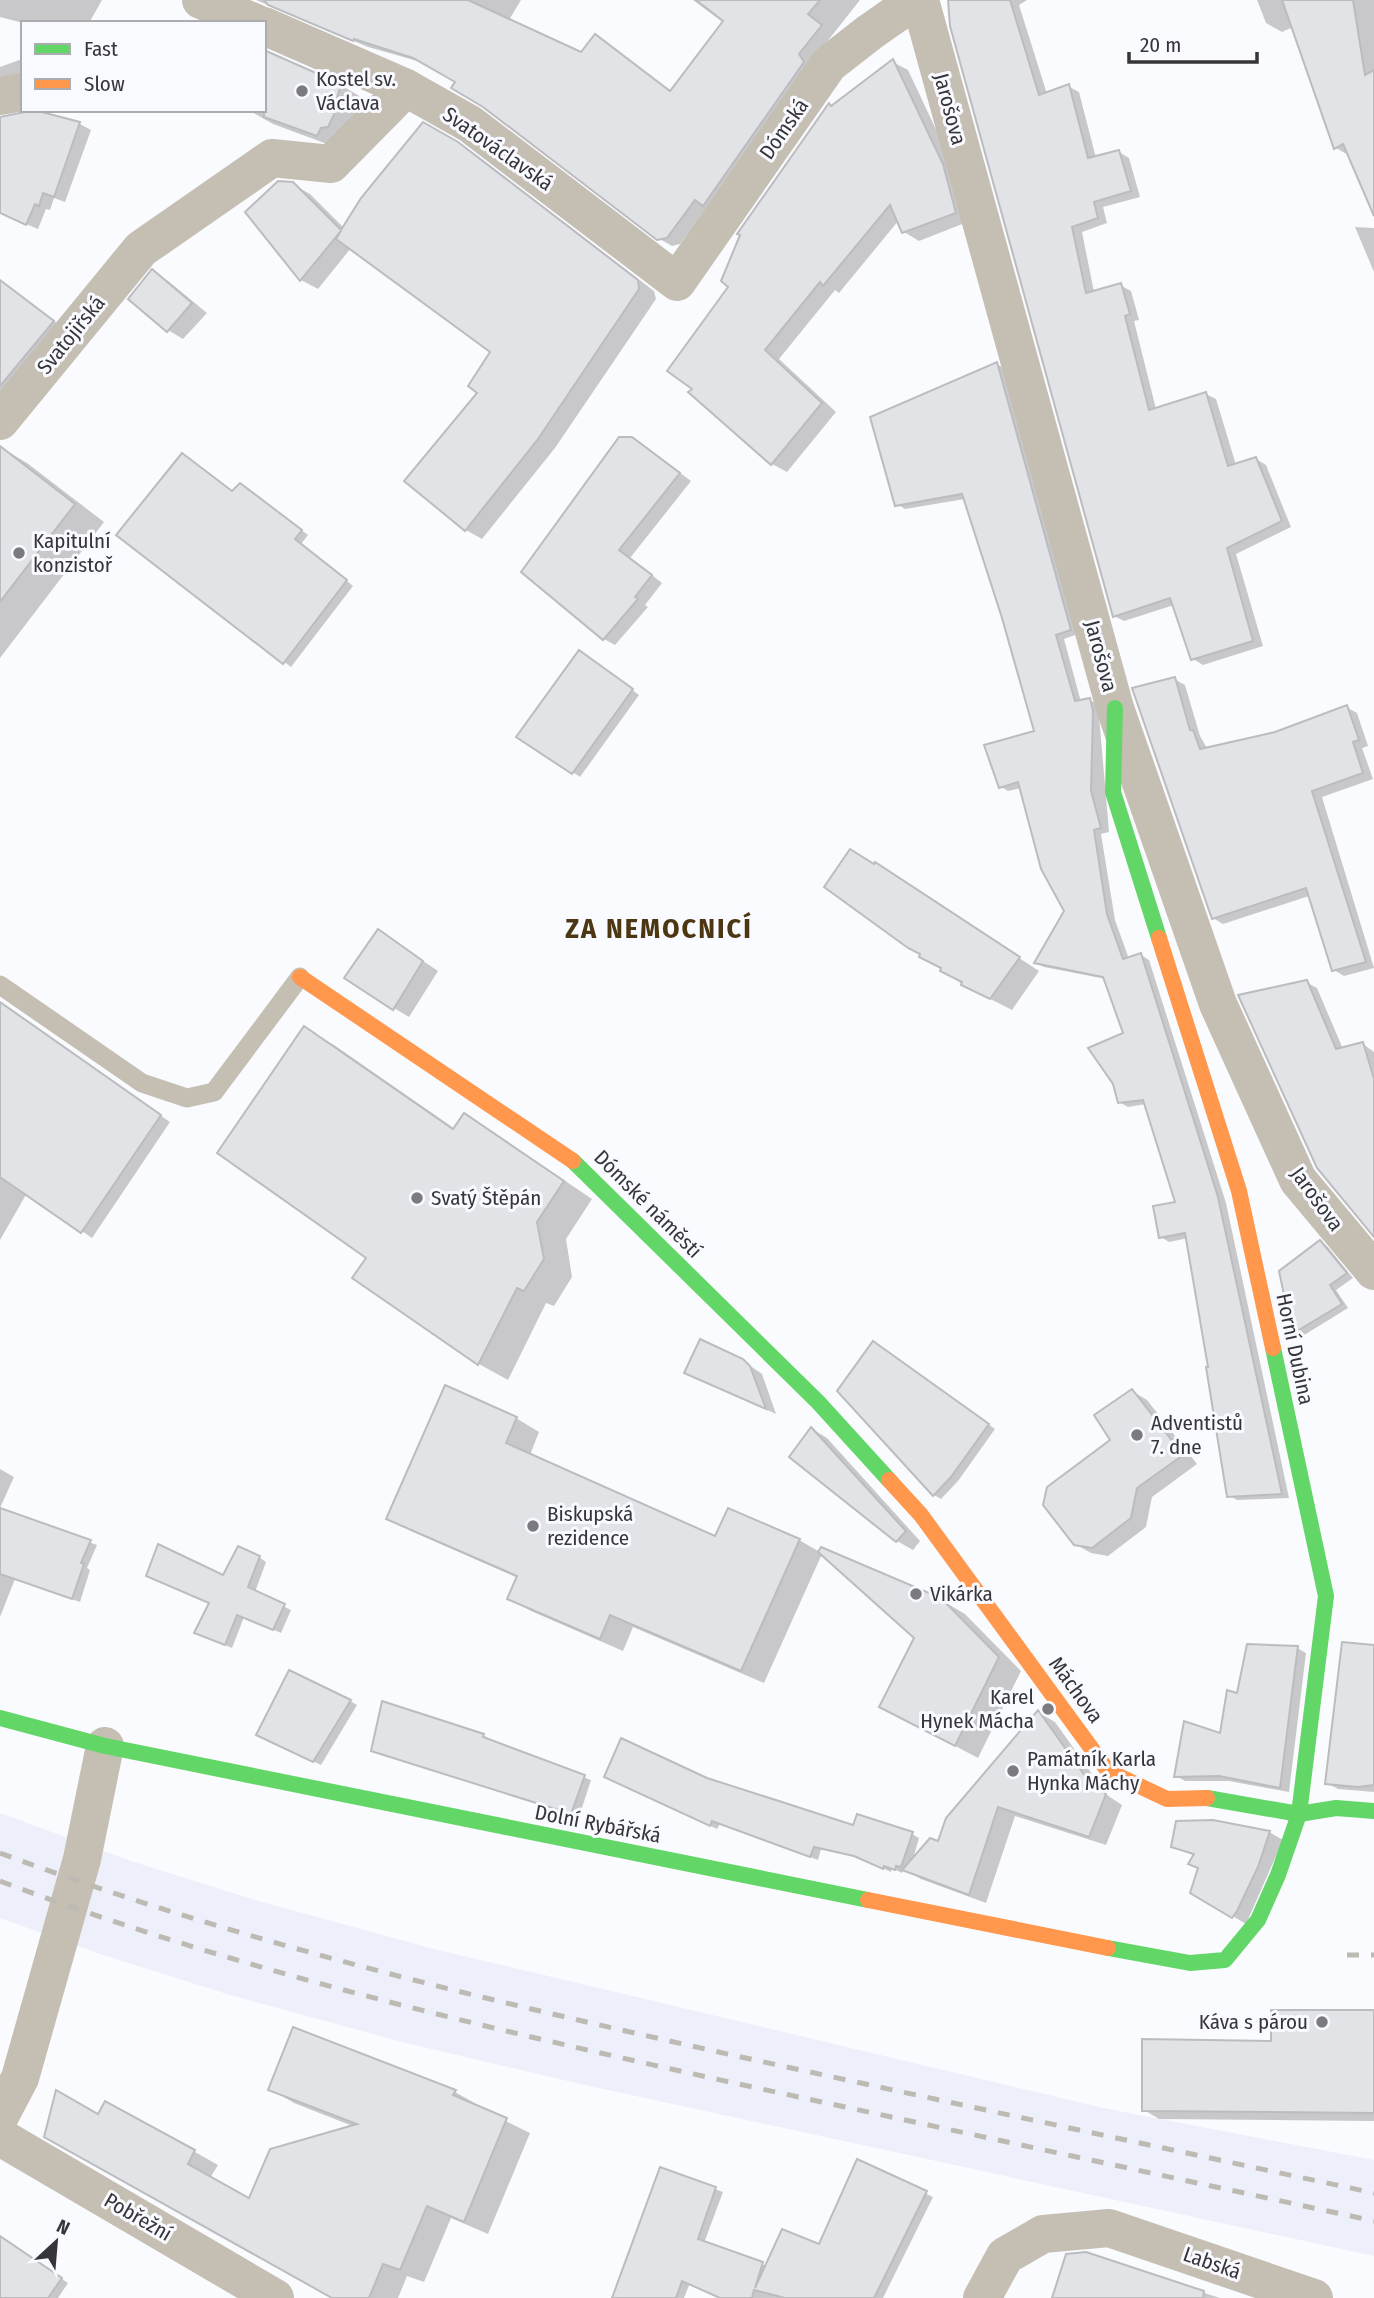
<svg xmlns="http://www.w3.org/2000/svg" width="1374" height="2298" viewBox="0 0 1374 2298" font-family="'Fira Sans Condensed',sans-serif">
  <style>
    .built { fill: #edf0fa }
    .shadow { fill: #0003 }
    .building { fill: #e2e3e6; stroke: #bbbcbf; stroke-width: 2 }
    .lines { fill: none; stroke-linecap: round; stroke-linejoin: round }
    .lane { stroke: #c5beb3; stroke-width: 19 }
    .street { stroke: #c5beb3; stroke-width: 38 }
    .fast { stroke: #63d668; stroke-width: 16 }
    .slow { stroke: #ff974d; stroke-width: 16 }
    .rail { stroke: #bdb9b3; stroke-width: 5; stroke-dasharray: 12 12; stroke-linecap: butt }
    .poi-dot { fill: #7b7b7f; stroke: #f9faff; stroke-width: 2.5 }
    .labels { text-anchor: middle; stroke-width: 6; stroke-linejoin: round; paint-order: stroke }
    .poi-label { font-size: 21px; fill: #36363a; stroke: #f9faff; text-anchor: start }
    .street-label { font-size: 21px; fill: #36363a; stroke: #f9faff }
    .district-label { font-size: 28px; font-weight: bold; letter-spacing: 2px; fill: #4d3712; stroke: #f9faff }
  </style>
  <rect width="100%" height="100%" fill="#fafbfe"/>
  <path class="built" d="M 0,1813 L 131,1861 L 255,1900 L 430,1948 L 1108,2109 L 1374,2160 L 1374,2256 L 585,2085 L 406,2043 L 227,1994 L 100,1954 L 0,1918 Z"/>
  <g class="shadow">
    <path d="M 0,0 L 102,0 L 89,23 L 37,23 L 32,20 L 32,23 L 23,23 L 0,17 Z"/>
    <path d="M 256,0 L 521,0 L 509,20 L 582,54 L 608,44 L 671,91 L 724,23 L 693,0 L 860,0 L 811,62 L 680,244 L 672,246 L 658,238 L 458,82 L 428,64 L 368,47 Z"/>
    <path d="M 950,0 L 1027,0 L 1019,5 L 1047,94 L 1068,86 L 1079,92 L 1096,158 L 1119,152 L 1129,158 L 1140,197 L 1103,207 L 1107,223 L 1082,232 L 1094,292 L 1120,285 L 1131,291 L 1139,320 L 1134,321 L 1156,409 L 1206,394 L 1216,399 L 1236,465 L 1256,459 L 1266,465 L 1291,527 L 1236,554 L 1263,646 L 1203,665 L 1193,659 L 1174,605 L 1124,621 L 1114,616 Z"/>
    <path d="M 1257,0 L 1374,0 L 1374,216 L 1350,156 L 1336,148 L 1293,27 L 1282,32 L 1266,23 Z"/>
    <path d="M 22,59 L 23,75 L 0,80 L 0,67 Z"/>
    <path d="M 893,62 L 908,70 L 957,174 L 970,221 L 919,241 L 904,232 L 899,220 L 839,293 L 835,290 L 779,359 L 836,412 L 787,472 L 772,464 L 730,287 L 833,107 Z"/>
    <path d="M 341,85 L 366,100 L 362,114 L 343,150 L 273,124 L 248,110 L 264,110 Z"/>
    <path d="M 36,111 L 80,124 L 91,130 L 65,202 L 54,198 L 50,210 L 46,209 L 38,229 L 0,213 L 0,119 Z"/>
    <path d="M 423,125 L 475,154 L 654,291 L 656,299 L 555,448 L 482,539 L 466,530 L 479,393 L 493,351 L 351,248 L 318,289 L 301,280 L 247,212 L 292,184 L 310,194 L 344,228 Z"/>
    <path d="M 1355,227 L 1374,228 L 1374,272 Z"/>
    <path d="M 153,272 L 168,281 L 207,313 L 183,339 L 168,330 Z"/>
    <path d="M 20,295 L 63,328 L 0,392 L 0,301 Z"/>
    <path d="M 997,364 L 1005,369 L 1078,634 L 1064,639 L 1081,702 L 1089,700 L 1098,704 L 1109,832 L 1101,834 L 1115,920 L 1129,959 L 1141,955 L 1149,960 L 1226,1203 L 1289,1498 L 1237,1500 L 1228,1495 L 1210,1368 L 1188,1238 L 1169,1242 L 1161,1237 L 1177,1203 L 1146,1104 L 1128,1107 L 1119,1102 L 1125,1034 L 1106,979 L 1044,967 L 1036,963 L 1066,911 L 1021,788 L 1008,791 L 1000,786 L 1036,732 L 1004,617 L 965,499 L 905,509 L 897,504 Z"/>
    <path d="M 644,446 L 691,481 L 630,558 L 662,583 L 645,605 L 648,607 L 615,645 L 604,639 L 523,572 Z"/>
    <path d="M 0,447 L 27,463 L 104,522 L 0,658 Z"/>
    <path d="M 247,489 L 308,535 L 301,544 L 353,586 L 291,667 L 118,535 Z"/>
    <path d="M 587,657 L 639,695 L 580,777 L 519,736 Z"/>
    <path d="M 1174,679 L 1185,685 L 1200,736 L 1208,750 L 1276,734 L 1346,707 L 1357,713 L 1368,746 L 1362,748 L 1373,779 L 1322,797 L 1374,968 L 1344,976 L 1334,970 L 1309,896 L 1223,924 L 1213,918 Z"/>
    <path d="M 896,877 L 1039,971 L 1012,1010 L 963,985 L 943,969 Z"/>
    <path d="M 378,931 L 438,971 L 409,1017 L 394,1008 Z"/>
    <path d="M 1306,982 L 1317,988 L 1343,1049 L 1363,1044 L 1374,1052 L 1374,1232 Z"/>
    <path d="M 0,1003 L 170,1122 L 92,1238 L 27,1193 L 0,1240 Z"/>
    <path d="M 305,1028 L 334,1045 L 455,1129 L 464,1116 L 493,1132 L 592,1199 L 566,1239 L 572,1277 L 554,1306 L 546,1303 L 508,1380 L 479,1364 L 355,1278 L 369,1257 Z"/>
    <path d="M 1320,1242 L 1327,1246 L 1353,1278 L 1336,1290 L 1348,1308 L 1301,1337 L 1294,1333 L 1281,1272 Z"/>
    <path d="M 880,1348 L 995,1429 L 958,1481 L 941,1499 L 934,1495 L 840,1391 Z"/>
    <path d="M 742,1360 L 762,1374 L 776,1414 L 686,1373 Z"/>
    <path d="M 1132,1391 L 1147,1400 L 1197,1464 L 1152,1497 L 1146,1527 L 1108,1556 L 1091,1553 L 1075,1544 Z"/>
    <path d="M 516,1418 L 539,1432 L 530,1455 L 716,1538 L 799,1540 L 820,1552 L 941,1600 L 965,1614 L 1021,1671 L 978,1758 L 904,1719 L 917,1638 L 822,1554 L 764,1683 L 633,1627 L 623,1651 L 531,1611 L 509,1598 L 518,1578 L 411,1531 L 388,1518 Z"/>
    <path d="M 812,1429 L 827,1438 L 920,1541 L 913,1550 L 897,1541 L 792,1457 Z"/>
    <path d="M 0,1469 L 14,1477 L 0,1508 Z"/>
    <path d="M 0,1510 L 97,1545 L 87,1568 L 90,1570 L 80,1602 L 15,1579 L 0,1617 Z"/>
    <path d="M 259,1557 L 266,1562 L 255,1592 L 291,1610 L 281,1633 L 244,1617 L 232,1648 L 203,1636 L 211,1603 L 224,1577 Z"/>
    <path d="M 1374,1646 L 1374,1792 L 1338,1789 L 1327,1783 Z"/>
    <path d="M 1297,1648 L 1306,1653 L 1289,1792 L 1229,1781 L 1185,1781 L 1176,1776 L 1222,1735 L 1238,1695 Z"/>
    <path d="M 350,1701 L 357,1705 L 321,1765 L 266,1738 Z"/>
    <path d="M 1038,1712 L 1055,1722 L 1107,1795 L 1122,1805 L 1106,1845 L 1015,1816 L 986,1903 L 921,1879 L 904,1869 L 902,1873 L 892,1868 L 891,1872 L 863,1859 L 821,1849 L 818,1860 L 720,1824 L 717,1829 L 613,1780 L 707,1779 L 855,1827 L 912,1834 L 919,1838 L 912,1862 L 939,1843 Z"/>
    <path d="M 483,1735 L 490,1740 L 489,1742 L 591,1780 L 579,1817 L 373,1750 Z"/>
    <path d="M 1269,1832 L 1283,1840 L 1246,1924 L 1192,1892 L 1200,1868 L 1195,1856 L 1173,1846 Z"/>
    <path d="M 1374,2012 L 1374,2121 L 1159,2119 L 1144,2110 Z"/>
    <path d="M 270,2089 L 455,2092 L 478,2105 L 477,2107 L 530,2133 L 488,2234 L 451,2218 L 424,2282 L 407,2276 L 398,2298 L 335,2298 L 98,2116 L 105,2104 L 195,2152 L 218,2165 L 210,2178 L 250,2201 L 355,2127 L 294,2103 Z"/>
    <path d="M 858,2161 L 933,2197 L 883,2298 L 722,2298 L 690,2283 L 684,2298 L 614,2298 L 661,2169 L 723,2192 L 704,2243 L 767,2266 L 819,2247 Z"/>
    <path d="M 0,2238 L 68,2283 L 58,2298 L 0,2298 Z"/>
    <path d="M 1085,2254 L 1220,2298 L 1054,2298 Z"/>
  </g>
  <g class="building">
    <path d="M 264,0 L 468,0 L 581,52 L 595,34 L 670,91 L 723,21 L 696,0 L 820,0 L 808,14 L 822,25 L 799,54 L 804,62 L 703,206 L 695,200 L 667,238 L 657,240 L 483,107 L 451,88 L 455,82 L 413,58 L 354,39 L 353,41 L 268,5 Z"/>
    <path d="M 948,0 L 1010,0 L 1039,95 L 1069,84 L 1088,158 L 1119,150 L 1131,191 L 1094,202 L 1098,218 L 1072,227 L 1086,293 L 1121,283 L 1130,314 L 1125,316 L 1149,410 L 1206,392 L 1228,466 L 1256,457 L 1282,521 L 1227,548 L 1253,641 L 1191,660 L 1170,598 L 1113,617 L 950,26 Z"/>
    <path d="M 1282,0 L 1353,0 L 1365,75 L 1374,70 L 1374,216 L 1343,144 L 1334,149 Z"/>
    <path d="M 264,50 L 341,84 L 337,98 L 341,100 L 328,127 L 321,128 L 317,136 L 264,117 Z"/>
    <path d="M 893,59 L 943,164 L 956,213 L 902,233 L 890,205 L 823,286 L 820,282 L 765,350 L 822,403 L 771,465 L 688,392 L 692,389 L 667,371 L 728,287 L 721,281 L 740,235 L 737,234 L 829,103 L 831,106 Z"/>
    <path d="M 34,110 L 80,122 L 54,197 L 43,193 L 39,206 L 35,204 L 26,225 L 0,213 L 0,117 Z"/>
    <path d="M 423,122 L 458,142 L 638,280 L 639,289 L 538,439 L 465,531 L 404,481 L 477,393 L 468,386 L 490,352 L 336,239 L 341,231 L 300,281 L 245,212 L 278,181 L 293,182 L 341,230 L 361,198 Z"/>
    <path d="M 152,269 L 192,303 L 167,332 L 128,299 Z"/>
    <path d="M 0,280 L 54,321 L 0,386 Z"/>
    <path d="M 997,362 L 1071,630 L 1056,635 L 1075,701 L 1090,698 L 1093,711 L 1091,791 L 1101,828 L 1094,830 L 1107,914 L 1123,959 L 1141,953 L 1218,1197 L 1282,1494 L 1227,1497 L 1206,1367 L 1208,1367 L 1185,1233 L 1159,1238 L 1153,1206 L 1175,1202 L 1143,1100 L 1118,1103 L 1113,1084 L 1088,1048 L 1123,1033 L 1103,977 L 1034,963 L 1064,911 L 1041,869 L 1018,782 L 999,788 L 984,745 L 1034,731 L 1002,618 L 962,494 L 895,506 L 870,417 Z"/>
    <path d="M 619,437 L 632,437 L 680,473 L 619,550 L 652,575 L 635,597 L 638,599 L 603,640 L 521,572 Z"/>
    <path d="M 0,446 L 75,504 L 0,602 Z"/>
    <path d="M 182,453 L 232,491 L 240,483 L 302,530 L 295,539 L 347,580 L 283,664 L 116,535 Z"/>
    <path d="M 579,650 L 633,689 L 572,774 L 516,737 Z"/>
    <path d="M 1175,677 L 1190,730 L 1193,730 L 1200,749 L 1275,732 L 1347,705 L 1359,740 L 1353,742 L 1363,773 L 1312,791 L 1366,962 L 1332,971 L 1306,888 L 1212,919 L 1132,688 Z"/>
    <path d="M 850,849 L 874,864 L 875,862 L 1020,957 L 990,999 L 961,985 L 962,982 L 940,971 L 941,968 L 919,957 L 920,954 L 908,948 L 824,887 Z"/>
    <path d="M 378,929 L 423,961 L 393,1010 L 344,978 Z"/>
    <path d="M 1307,980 L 1336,1049 L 1363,1042 L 1374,1079 L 1374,1237 L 1317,1168 L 1238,995 Z"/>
    <path d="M 0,1002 L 161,1115 L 81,1233 L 0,1177 Z"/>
    <path d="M 304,1026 L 453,1129 L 464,1113 L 564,1181 L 537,1222 L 544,1259 L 524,1291 L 517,1288 L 478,1365 L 352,1278 L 366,1258 L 217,1153 Z"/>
    <path d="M 1320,1240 L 1347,1273 L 1330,1285 L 1342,1304 L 1292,1334 L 1279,1271 Z"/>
    <path d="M 700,1339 L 743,1359 L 750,1366 L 766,1409 L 684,1373 Z"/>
    <path d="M 873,1341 L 989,1424 L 951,1477 L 933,1496 L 837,1391 Z"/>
    <path d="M 445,1385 L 517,1417 L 506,1443 L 715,1536 L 728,1508 L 800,1539 L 741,1671 L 610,1615 L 600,1639 L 507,1599 L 517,1576 L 386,1519 Z"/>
    <path d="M 1132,1389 L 1183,1455 L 1137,1488 L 1131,1518 L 1092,1548 L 1074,1545 L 1043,1505 L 1047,1487 L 1110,1440 L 1094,1415 Z"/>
    <path d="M 811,1427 L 904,1529 L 906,1531 L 896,1542 L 789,1457 Z"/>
    <path d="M 0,1508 L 91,1540 L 81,1563 L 84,1564 L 72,1599 L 0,1574 Z"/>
    <path d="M 158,1544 L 223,1575 L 238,1546 L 260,1556 L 248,1587 L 285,1604 L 273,1630 L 237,1615 L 225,1645 L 194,1633 L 209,1603 L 146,1576 Z"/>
    <path d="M 821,1547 L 941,1598 L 999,1657 L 955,1746 L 879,1707 L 914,1638 L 818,1552 Z"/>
    <path d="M 1342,1642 L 1374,1645 L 1374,1785 L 1358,1787 L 1325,1784 Z"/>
    <path d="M 1247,1644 L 1298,1646 L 1280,1788 L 1219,1776 L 1174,1777 L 1184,1721 L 1220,1733 L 1227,1690 L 1237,1693 Z"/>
    <path d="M 289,1670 L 351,1700 L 313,1762 L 256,1735 Z"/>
    <path d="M 382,1701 L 484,1734 L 483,1737 L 585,1775 L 571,1814 L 371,1751 Z"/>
    <path d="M 1038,1710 L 1090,1783 L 1106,1794 L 1089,1837 L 998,1807 L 969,1895 L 902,1870 L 930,1838 L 938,1841 L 946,1818 Z"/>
    <path d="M 621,1738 L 707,1778 L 782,1802 L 853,1825 L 857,1814 L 913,1832 L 901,1867 L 896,1866 L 895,1870 L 884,1866 L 883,1869 L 854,1856 L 814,1847 L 810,1857 L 712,1821 L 710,1826 L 604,1777 Z"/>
    <path d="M 1213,1820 L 1270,1831 L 1258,1867 L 1237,1911 L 1232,1918 L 1190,1893 L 1198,1868 L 1188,1864 L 1194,1854 L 1171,1847 L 1176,1821 Z"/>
    <path d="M 1271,2010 L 1374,2010 L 1374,2113 L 1142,2111 L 1142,2039 L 1271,2041 Z"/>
    <path d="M 293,2027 L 456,2090 L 453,2095 L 507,2118 L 464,2222 L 427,2206 L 400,2270 L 383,2264 L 369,2298 L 332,2298 L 44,2137 L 56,2090 L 98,2114 L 105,2101 L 195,2150 L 188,2164 L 249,2198 L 270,2149 L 357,2124 L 268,2090 Z"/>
    <path d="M 857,2159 L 927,2191 L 874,2298 L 785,2298 L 754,2290 L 752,2298 L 720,2298 L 682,2281 L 676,2298 L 612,2298 L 660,2167 L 716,2187 L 698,2239 L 763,2262 L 755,2288 L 782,2229 L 819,2244 Z"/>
    <path d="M 0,2236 L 62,2278 L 48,2298 L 0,2298 Z"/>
    <path d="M 1086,2252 L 1204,2291 L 1203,2298 L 1052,2298 L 1066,2254 Z"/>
  </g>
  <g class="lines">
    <path class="lane" d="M 0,985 L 142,1083 L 187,1098 L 214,1092 L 300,977"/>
    <g class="street">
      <path d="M 201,0 L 256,23"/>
      <path d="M 920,0 L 1115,708 L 1218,1004 L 1298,1180 L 1374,1271"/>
      <path d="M 264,26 L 406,88 L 470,124 L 677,282 L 829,64 L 870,32 L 916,0"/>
      <path d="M 0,96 L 23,92"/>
      <path d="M 0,421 L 141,249 L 272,158 L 331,164 L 406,88"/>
      <path d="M 0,2116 L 20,2078 L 82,1859 L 105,1746"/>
      <path d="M 0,2137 L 275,2298"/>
      <path d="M 982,2298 L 1005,2256 L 1043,2234 L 1109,2228 L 1314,2298"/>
    </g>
    <g class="fast">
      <path d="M 1115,708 L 1113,792 L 1159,938"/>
      <path d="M 573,1161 L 818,1402 L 889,1480"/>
      <path d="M 0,1718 L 105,1746 L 868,1900"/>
      <path d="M 1207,1798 L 1299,1814 L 1336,1808 L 1374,1811"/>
      <path d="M 1108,1948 L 1190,1963 L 1225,1960 L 1258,1920 L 1278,1875 L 1299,1814 L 1326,1596 L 1273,1348"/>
    </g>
    <g class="slow">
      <path d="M 1159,938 L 1239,1191 L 1273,1348"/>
      <path d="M 300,977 L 573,1161"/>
      <path d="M 889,1480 L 921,1515 L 1108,1771 L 1167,1799 L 1207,1798"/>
      <path d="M 868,1900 L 1108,1948"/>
    </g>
    <g class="rail">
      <path d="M 0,1853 C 241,1943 490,2001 741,2057 C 952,2103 1163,2148 1374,2193"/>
      <path d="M 0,1881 C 238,1971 486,2028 734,2083 C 947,2129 1160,2175 1374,2221"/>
      <path d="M 1347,1955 L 1374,1955"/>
    </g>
  </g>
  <g class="poi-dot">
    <circle cx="302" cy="91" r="7"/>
    <circle cx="19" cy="553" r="7"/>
    <circle cx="417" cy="1198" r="7"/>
    <circle cx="1137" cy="1435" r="7"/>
    <circle cx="533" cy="1526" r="7"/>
    <circle cx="916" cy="1594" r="7"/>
    <circle cx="1048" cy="1709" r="7"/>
    <circle cx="1013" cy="1771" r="7"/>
    <circle cx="1322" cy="2022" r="7"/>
  </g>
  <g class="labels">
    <g class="poi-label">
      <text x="316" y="86">Kostel sv.<tspan x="316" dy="24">Václava</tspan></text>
      <text x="33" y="548">Kapitulní<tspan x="33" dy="24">konzistoř</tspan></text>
      <text x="431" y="1205">Svatý Štěpán</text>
      <text x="1151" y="1430">Adventistů<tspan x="1151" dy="24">7. dne</tspan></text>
      <text x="547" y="1521">Biskupská<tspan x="547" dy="24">rezidence</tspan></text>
      <text x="930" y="1601">Vikárka</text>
      <text x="1034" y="1704" text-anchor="end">Karel<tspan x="1034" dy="24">Hynek Mácha</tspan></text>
      <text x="1027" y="1766">Památník Karla<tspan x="1027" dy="24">Hynka Máchy</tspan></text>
      <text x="1308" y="2029" text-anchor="end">Káva s párou</text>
    </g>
    <g class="street-label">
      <text transform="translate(950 109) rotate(75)" y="7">Jarošova</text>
      <text transform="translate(784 129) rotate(-55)" y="7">Dómská</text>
      <text transform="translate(498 149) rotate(35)" y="7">Svatováclavská</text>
      <text transform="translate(71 335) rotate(-51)" y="7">Svatojiřská</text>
      <text transform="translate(1101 656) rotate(75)" y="7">Jarošova</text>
      <text transform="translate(1317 1199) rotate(54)" y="7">Jarošova</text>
      <text transform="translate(648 1204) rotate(45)" y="7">Dómské náměstí</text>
      <text transform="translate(1295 1349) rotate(78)" y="7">Horní Dubina</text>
      <text transform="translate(1076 1690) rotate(54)" y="7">Máchova</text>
      <text transform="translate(598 1824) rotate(11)" y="7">Dolní Rybářská</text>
      <text transform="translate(138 2217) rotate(30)" y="7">Pobřežní</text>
      <text transform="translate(1212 2263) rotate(19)" y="7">Labská</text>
    </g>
    <g class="district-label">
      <text x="659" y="938">ZA NEMOCNICÍ</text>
    </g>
  </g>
  <rect x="21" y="21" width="245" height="91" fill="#f9faff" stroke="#abacb0" stroke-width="2"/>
  <rect x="35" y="44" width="35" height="10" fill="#63d668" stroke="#abacb0" stroke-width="2"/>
  <text x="84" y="56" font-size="21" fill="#36363a">Fast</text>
  <rect x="35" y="79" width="35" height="10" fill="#ff974d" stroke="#abacb0" stroke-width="2"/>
  <text x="84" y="91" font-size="21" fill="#36363a">Slow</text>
  <g transform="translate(56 2242) rotate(26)" stroke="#f9faff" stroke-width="5" paint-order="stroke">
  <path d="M0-5L12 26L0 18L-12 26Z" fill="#36363a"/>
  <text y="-10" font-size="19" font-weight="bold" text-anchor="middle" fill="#36363a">N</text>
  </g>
  <path d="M1129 52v10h128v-10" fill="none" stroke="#36363a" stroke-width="3.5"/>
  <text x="1140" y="52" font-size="21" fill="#36363a" stroke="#f9faff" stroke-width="5" paint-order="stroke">20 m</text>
</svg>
